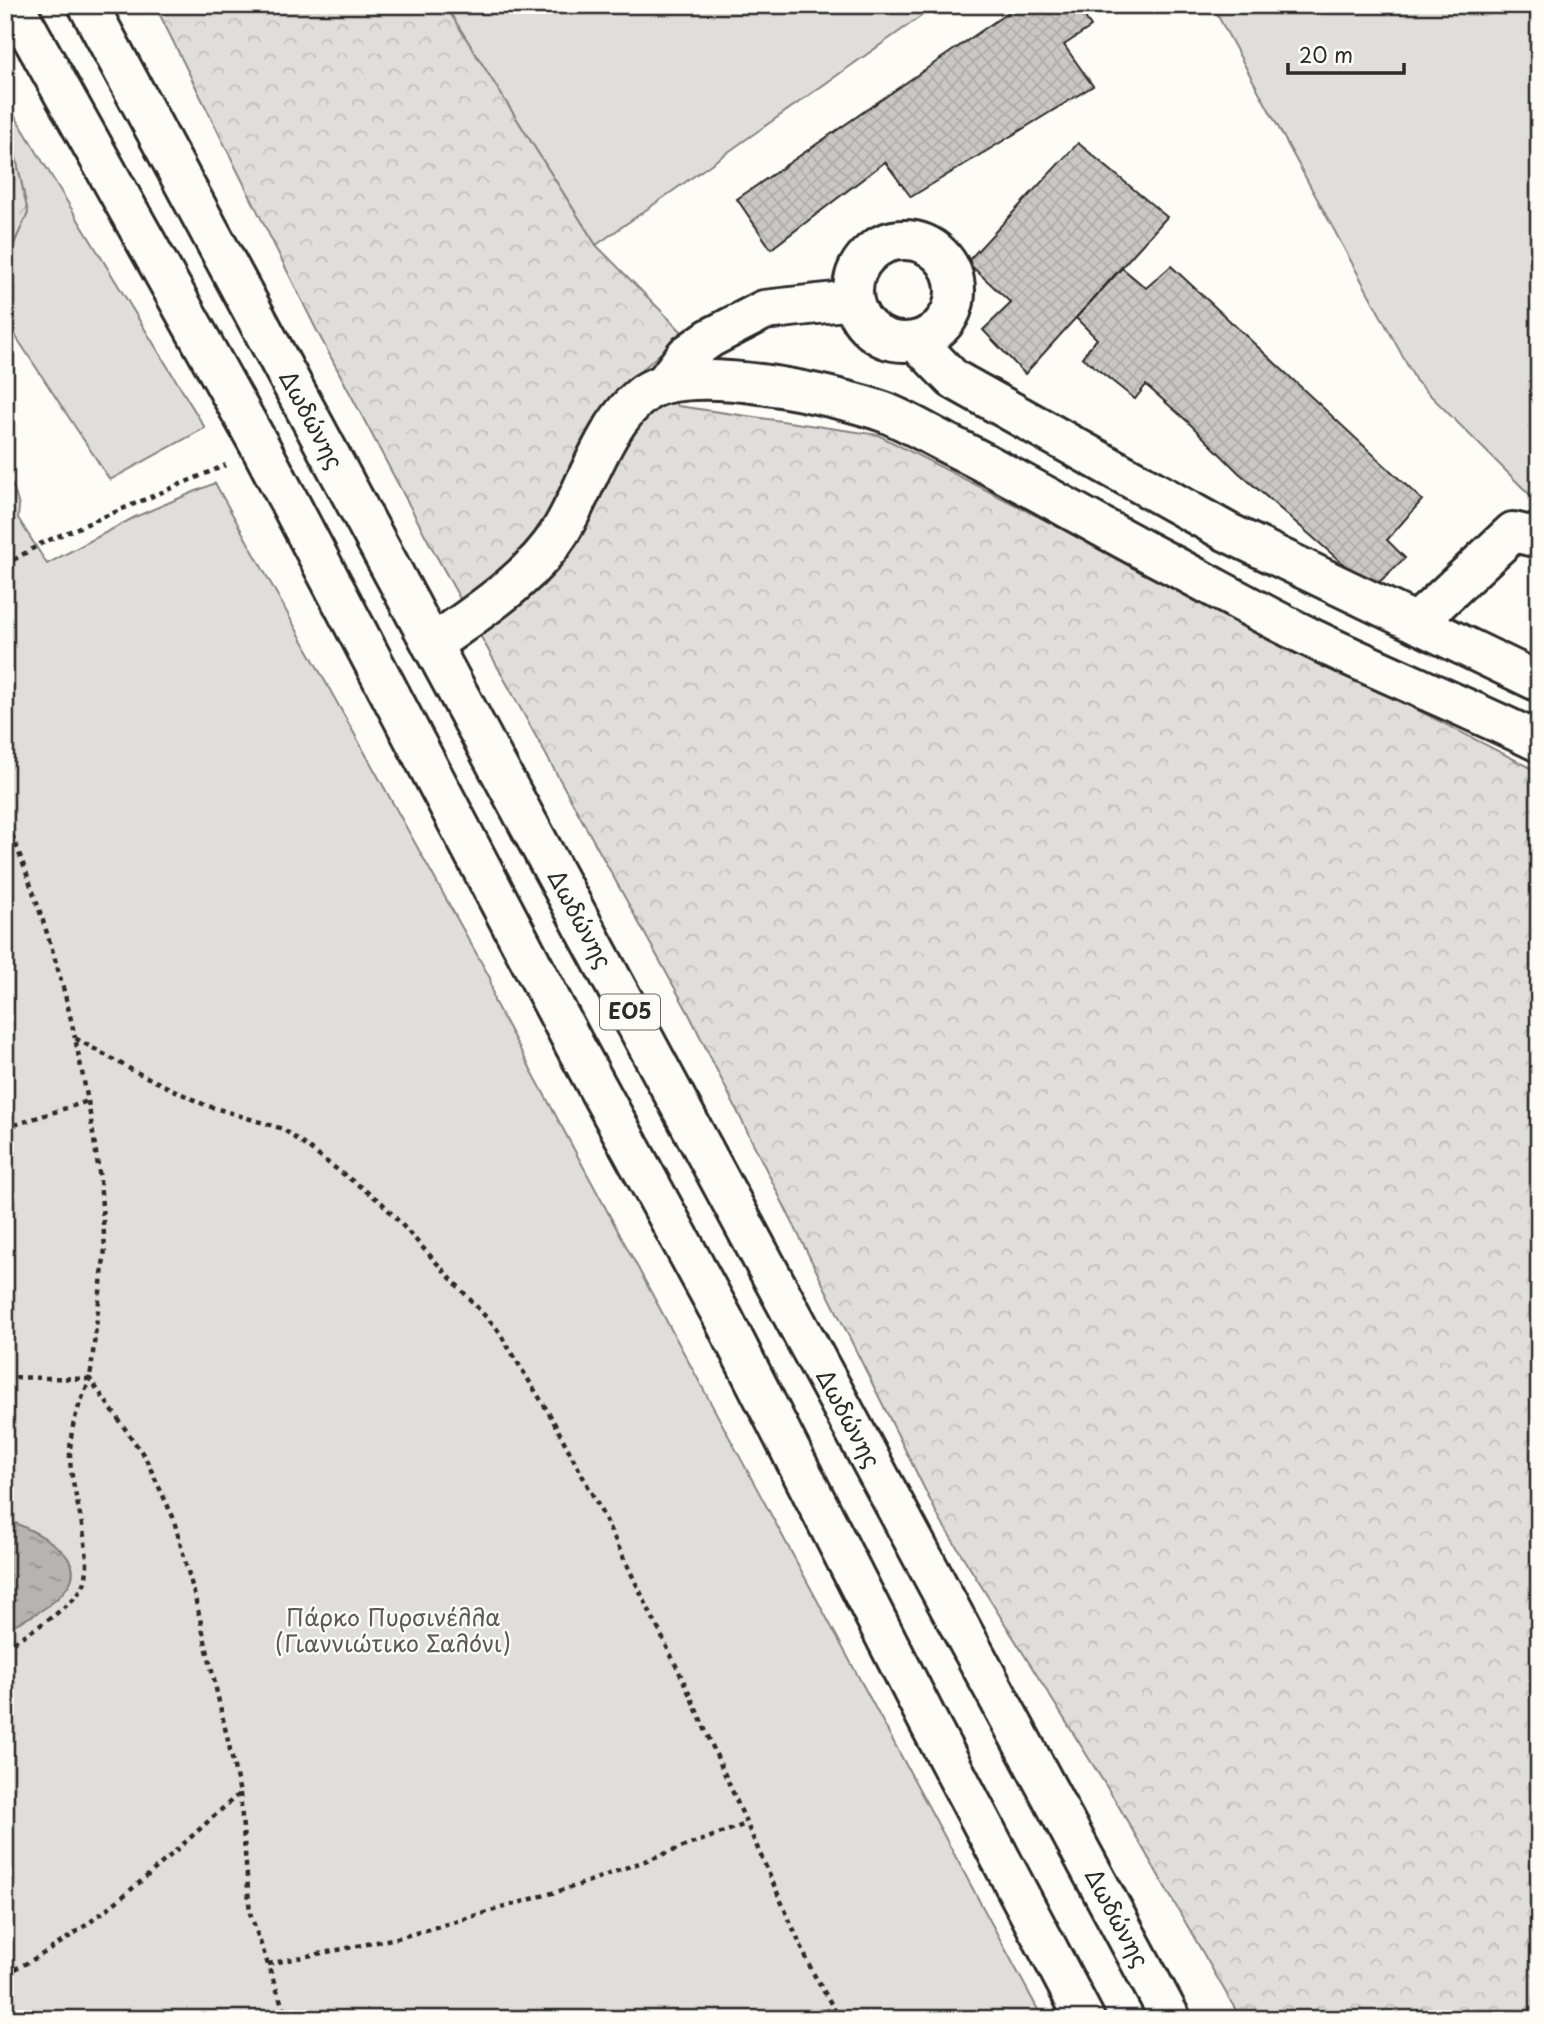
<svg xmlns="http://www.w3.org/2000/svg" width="1544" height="2024" viewBox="0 0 1544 2024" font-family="'Playpen Sans',sans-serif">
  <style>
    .green { fill: #dfdeda; stroke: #858482; stroke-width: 2 }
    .forest { fill: url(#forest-crowns); stroke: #858482; stroke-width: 2 }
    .water { fill: url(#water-ripples); stroke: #7e7d7b; stroke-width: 2 }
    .building { fill: url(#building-cross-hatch); stroke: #2b2b2b; stroke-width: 2 }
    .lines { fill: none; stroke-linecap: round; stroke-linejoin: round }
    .minor-casing { stroke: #2b2b2b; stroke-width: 44 }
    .major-casing { stroke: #2b2b2b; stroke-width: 44 }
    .path { stroke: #2b2b2b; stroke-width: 4.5; stroke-dasharray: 5 5; stroke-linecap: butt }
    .minor { stroke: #fdfcf7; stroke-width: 38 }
    .major { stroke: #fdfcf7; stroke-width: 38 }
    .labels { text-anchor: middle; stroke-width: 5; stroke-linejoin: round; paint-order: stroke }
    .shield { fill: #fdfcf7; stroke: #6a6a68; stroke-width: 2 }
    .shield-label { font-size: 21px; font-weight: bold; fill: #2b2b2b }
    .street-label { font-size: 23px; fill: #2b2b2b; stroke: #fdfcf7 }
    .park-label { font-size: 23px; fill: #585857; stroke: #fdfcf7 }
  </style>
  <defs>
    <pattern id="forest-crowns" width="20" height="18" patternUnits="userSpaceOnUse" patternTransform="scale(1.75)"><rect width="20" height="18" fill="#dfdeda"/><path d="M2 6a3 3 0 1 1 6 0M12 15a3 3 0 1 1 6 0" fill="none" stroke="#c0bfbb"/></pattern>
    <pattern id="water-ripples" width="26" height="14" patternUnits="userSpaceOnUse" patternTransform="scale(1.75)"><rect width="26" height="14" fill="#b5b4b1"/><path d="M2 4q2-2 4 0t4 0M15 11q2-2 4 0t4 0" fill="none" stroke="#939390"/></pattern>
    <pattern id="building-cross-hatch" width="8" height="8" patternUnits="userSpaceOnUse" patternTransform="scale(1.75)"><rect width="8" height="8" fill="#c9c8c4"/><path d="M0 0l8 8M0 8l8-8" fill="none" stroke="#adaca9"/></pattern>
  </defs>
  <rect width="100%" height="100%" fill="#fdfcf7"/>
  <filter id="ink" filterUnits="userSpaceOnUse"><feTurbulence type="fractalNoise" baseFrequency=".0143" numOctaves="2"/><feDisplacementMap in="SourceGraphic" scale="14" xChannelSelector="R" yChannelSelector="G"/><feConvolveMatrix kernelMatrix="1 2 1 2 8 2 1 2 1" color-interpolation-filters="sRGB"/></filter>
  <g filter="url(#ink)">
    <g class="green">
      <path d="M 445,5 L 937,5 L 596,245 Z"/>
      <path d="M 1212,5 L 1539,5 L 1539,504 L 1416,381 Z"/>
      <path d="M 7,103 L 205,428 L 110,480 L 5,320 L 5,253 L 10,252 L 28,213 L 13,144 L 15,127 Z"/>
      <path d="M 5,473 L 14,489 L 19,506 L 18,518 L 47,564 L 135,517 L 215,483 L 490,978 L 494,1001 L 1043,2019 L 5,2019 Z"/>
    </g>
    <g class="forest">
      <path d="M 155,5 L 445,5 L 596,245 L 683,333 L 643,369 L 678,406 L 878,435 L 1539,772 L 1539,2019 L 1241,2019 L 1118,1805 L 940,1520 L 688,1012 L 432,548 L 317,331 Z"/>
      <path d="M 5,99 L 15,127 L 13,144 L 28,213 L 10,252 L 5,253 Z"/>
    </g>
    <path class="water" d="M 5,1519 C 26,1527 91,1554 68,1586 C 54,1607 27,1619 5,1629 Z"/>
    <g class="building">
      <path d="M 1019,5 L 1078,5 L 1091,27 L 1064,45 L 1093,86 L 911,197 L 885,162 L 771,249 L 737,199 Z"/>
      <path d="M 1078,143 L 1167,217 L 1025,374 L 983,330 L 1011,303 L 967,262 Z"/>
      <path d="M 1171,266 L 1422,500 L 1387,540 L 1405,558 L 1372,589 L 1238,472 L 1187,421 L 1146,385 L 1135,399 L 1082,357 L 1097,339 L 1076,318 L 1122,268 L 1146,288 Z"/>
    </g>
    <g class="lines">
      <defs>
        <g id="minor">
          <circle cx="904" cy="291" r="51"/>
          <path d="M 916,341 L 953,379 L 1227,532 L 1539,682"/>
          <path d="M 665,383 L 686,355 L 710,338 L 764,310 L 853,300"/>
          <path d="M 1416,623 L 1513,532 L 1539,538"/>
          <path d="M 432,645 C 477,612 530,580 560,532 C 587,488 603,423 646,392 C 689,362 836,395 884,412 C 907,421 928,434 950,445 C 1020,480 1089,521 1159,558 C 1209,584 1259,613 1311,638 C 1386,674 1464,706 1539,742"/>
        </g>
        <g id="major">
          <path d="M 14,5 L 262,450 L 575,1046 L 723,1318 L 928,1721 L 1085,2019"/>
          <path id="s1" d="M 88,5 L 1171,2019"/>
        </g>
      </defs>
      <use href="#minor" class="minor-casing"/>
      <use href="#major" class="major-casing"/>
      <g class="path">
        <path d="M 5,565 L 42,543 L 226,465"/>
        <path d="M 5,816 C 33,889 59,961 75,1038"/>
        <path d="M 5,1128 L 88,1101"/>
        <path d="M 5,1377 L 90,1379 L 105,1249 L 100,1179 L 88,1101 L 75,1038 L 132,1070 L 205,1105 L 283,1129 L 382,1203 L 497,1329 L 550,1415 L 598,1505 L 684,1682 L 812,1971 L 840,2019"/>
        <path d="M 5,1647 C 28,1633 67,1611 82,1588 C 98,1563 70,1489 70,1457 C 70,1424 78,1408 90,1379 L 145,1457 L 173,1517 L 194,1593 L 240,1793 C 167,1857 94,1932 5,1974"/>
        <path d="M 240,1793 L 250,1913 L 287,2019"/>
        <path d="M 268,1964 L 402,1937 L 576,1886 L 746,1824"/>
        <path d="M 5,2011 L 10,2019"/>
        <path d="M 796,2019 L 834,2009"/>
      </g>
      <use href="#minor" class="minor"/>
      <use href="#major" class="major"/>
    </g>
  </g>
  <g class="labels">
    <rect class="shield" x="600" y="994.5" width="60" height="35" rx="5"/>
    <g class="shield-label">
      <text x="630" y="1019">ΕΟ5</text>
    </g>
    <g class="street-label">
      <text dy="8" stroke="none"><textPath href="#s1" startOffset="471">Δωδώνης</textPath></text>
      <text dy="8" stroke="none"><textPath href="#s1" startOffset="1038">Δωδώνης</textPath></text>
      <text dy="8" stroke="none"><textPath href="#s1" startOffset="1605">Δωδώνης</textPath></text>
      <text dy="8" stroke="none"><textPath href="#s1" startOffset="2172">Δωδώνης</textPath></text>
    </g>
    <g class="park-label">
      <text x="393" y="1626">Πάρκο Πυρσινέλλα<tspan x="393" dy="26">(Γιαννιώτικο Σαλόνι)</tspan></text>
    </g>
  </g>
  <rect width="1544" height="2024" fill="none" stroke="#fdfcf7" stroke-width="28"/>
  <rect x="14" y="14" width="1516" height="1996" fill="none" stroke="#2b2b2b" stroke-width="2.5" filter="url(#ink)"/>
  <path d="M1288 63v10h116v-10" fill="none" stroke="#2b2b2b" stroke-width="3.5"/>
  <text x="1299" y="63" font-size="21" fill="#2b2b2b" stroke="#fdfcf7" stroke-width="5" paint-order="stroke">20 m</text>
</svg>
